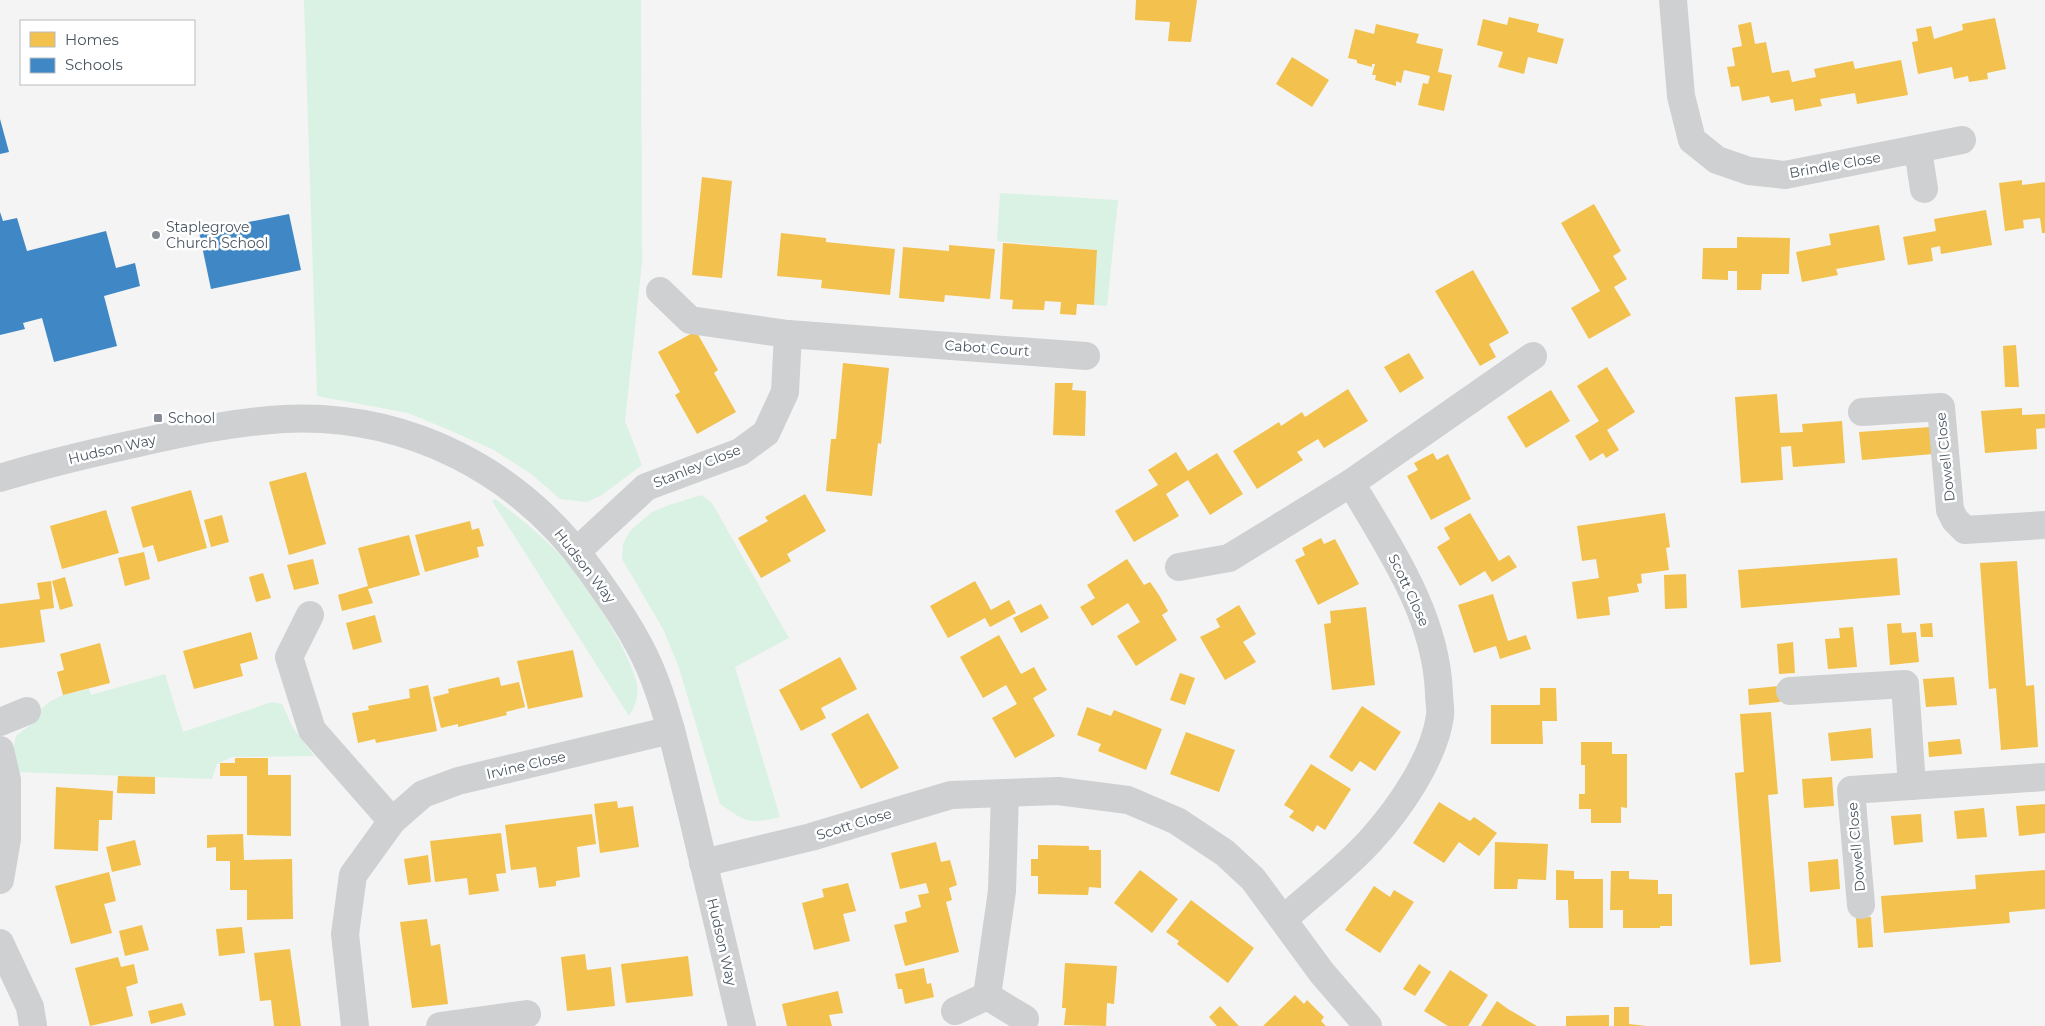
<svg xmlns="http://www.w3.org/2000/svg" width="2045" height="1026" viewBox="0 0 2045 1026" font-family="Montserrat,sans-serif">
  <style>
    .green { fill: #d9f2e3 }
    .homes { fill: #f2c14e }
    .schools { fill: #3f88c5 }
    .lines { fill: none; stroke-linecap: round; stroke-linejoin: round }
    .street { stroke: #ced0d2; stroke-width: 28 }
    .poi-dot { fill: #868d94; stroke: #fff; stroke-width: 2 }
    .labels { text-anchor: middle; stroke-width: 5; stroke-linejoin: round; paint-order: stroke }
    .street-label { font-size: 14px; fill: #4a5661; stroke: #fff }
    .poi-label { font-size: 14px; fill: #4a5661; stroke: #fff; text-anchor: start }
  </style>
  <rect width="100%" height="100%" fill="#f4f4f4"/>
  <g class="green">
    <path d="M 304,0 L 641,0 L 642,262 L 625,421 L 642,465 L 602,495 L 587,502 L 560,499 L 531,474 L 494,450 L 447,429 L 408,413 L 317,396 Z"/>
    <path d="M 1000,193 L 1118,200 L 1107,306 L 1094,305 L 1097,250 L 997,241 Z"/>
    <path d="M 702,495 L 712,503 L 789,638 L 735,667 L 780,817 C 749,824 747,823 720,804 L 678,665 L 663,629 L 622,559 L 623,544 L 630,531 L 652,512 L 672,504 Z"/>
    <path d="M 495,499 C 519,517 543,536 564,559 C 589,587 625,644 636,680 C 640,693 636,706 629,716 L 492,501 Z"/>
    <path d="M 165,674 L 183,732 L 272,702 L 282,704 L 293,728 L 314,756 L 232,757 L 217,764 L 212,779 L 16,772 L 13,750 L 16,736 L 37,720 L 39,711 L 49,702 L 63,695 L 89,689 L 91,695 Z"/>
  </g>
  <g class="homes">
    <path d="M 1136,0 L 1197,0 L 1191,42 L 1168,41 L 1170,22 L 1135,20 Z"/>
    <path d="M 1509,17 L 1539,24 L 1537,32 L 1564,39 L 1557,64 L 1528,57 L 1524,74 L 1498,67 L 1503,52 L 1477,45 L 1483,19 L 1507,25 Z"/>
    <path d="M 1995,18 L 2006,69 L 1987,73 L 1988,79 L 1969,82 L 1968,76 L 1954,79 L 1952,67 L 1918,74 L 1912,42 L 1918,41 L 1916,29 L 1931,26 L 1934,39 L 1963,30 L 1962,24 Z"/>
    <path d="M 1751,22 L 1755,44 L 1766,42 L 1772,73 L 1789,70 L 1792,82 L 1816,77 L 1814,69 L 1853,61 L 1855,69 L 1901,60 L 1908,95 L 1857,104 L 1855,93 L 1820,99 L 1822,106 L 1795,111 L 1793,99 L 1771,103 L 1769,96 L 1742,101 L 1739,86 L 1731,87 L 1727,67 L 1735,66 L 1732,48 L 1742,46 L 1738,25 Z"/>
    <path d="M 1376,24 L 1419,34 L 1416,43 L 1443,49 L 1438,72 L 1452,75 L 1444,111 L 1418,105 L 1423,83 L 1428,84 L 1430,76 L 1404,70 L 1401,83 L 1396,81 L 1396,86 L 1375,80 L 1376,75 L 1372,75 L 1375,64 L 1372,64 L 1372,67 L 1357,63 L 1357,60 L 1348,58 L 1355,29 L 1374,34 Z"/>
    <path d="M 1292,57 L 1329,80 L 1312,107 L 1276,84 Z"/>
    <path d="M 702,177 L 732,181 L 722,278 L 692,275 Z"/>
    <path d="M 2022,180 L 2022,185 L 2045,182 L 2045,233 L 2042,233 L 2040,218 L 2023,220 L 2024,228 L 2005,231 L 1999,183 Z"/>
    <path d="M 1594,204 L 1621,251 L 1613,256 L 1627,279 L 1614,287 L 1631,315 L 1589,339 L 1571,308 L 1600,291 L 1561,223 Z"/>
    <path d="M 1986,210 L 1992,245 L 1941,254 L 1940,246 L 1931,248 L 1933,261 L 1908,265 L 1903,237 L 1936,231 L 1934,219 Z"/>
    <path d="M 1879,225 L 1885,260 L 1836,269 L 1838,275 L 1802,282 L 1796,252 L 1831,245 L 1829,234 Z"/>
    <path d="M 781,233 L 826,238 L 826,242 L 895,249 L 890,295 L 821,288 L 822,280 L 777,276 Z"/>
    <path d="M 1737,237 L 1790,238 L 1789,274 L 1762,274 L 1761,290 L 1737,290 L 1737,271 L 1728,271 L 1728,280 L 1702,279 L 1703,248 L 1737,248 Z"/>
    <path d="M 1003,243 L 1097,250 L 1094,305 L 1077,304 L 1076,315 L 1060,314 L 1061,302 L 1045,301 L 1044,310 L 1012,309 L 1013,300 L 1000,299 Z"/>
    <path d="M 949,245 L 995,249 L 990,299 L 945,295 L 944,302 L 899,298 L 903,247 L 949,251 Z"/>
    <path d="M 1473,270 L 1509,333 L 1489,344 L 1496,357 L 1480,366 L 1435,291 Z"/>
    <path d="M 696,331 L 718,370 L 714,373 L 736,412 L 697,434 L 675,395 L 680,392 L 658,352 Z"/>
    <path d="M 2016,345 L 2019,387 L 2005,387 L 2003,346 Z"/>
    <path d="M 1409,353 L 1424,378 L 1400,393 L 1384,367 Z"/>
    <path d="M 843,363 L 889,368 L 881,444 L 878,443 L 872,496 L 826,491 L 831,439 L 836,439 Z"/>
    <path d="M 1607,367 L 1635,412 L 1607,430 L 1619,450 L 1606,458 L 1603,453 L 1590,461 L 1575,436 L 1599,421 L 1577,386 Z"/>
    <path d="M 1055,383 L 1073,383 L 1072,390 L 1086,391 L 1085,436 L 1053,435 Z"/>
    <path d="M 1348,389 L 1368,421 L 1324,448 L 1318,439 L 1297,452 L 1303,460 L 1257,489 L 1233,451 L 1279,422 L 1281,426 L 1302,412 L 1305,417 Z"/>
    <path d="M 1551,390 L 1570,421 L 1526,448 L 1507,417 Z"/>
    <path d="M 1777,394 L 1780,433 L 1803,432 L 1802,424 L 1842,421 L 1845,463 L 1793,467 L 1791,446 L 1781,447 L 1783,480 L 1741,483 L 1735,397 Z"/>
    <path d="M 2022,408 L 2022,415 L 2045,414 L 2045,428 L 2036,429 L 2037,449 L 1985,453 L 1981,411 Z"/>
    <path d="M 1931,427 L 1933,454 L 1862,460 L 1859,432 Z"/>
    <path d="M 1176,452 L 1188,471 L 1217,453 L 1243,494 L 1210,515 L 1188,480 L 1166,494 L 1179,516 L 1134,542 L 1115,511 L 1158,485 L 1148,470 Z"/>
    <path d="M 1433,453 L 1437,460 L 1448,454 L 1471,499 L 1431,520 L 1407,476 L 1418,470 L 1414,463 Z"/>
    <path d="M 306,472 L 326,544 L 289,555 L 269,482 Z"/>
    <path d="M 191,490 L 207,548 L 158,562 L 153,545 L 143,548 L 131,507 Z"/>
    <path d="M 805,494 L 826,531 L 787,554 L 791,561 L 761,578 L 738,538 L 768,521 L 765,517 Z"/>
    <path d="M 106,510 L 119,553 L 62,569 L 50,526 Z"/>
    <path d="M 1470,513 L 1499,561 L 1509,555 L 1517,567 L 1492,582 L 1485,571 L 1460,586 L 1437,547 L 1450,539 L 1444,528 Z"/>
    <path d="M 1665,513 L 1670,547 L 1666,548 L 1669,570 L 1641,574 L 1642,583 L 1637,584 L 1639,592 L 1608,597 L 1610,615 L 1577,619 L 1572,582 L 1599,578 L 1596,559 L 1582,561 L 1577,526 Z"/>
    <path d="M 222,515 L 229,542 L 211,547 L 204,520 Z"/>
    <path d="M 470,521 L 472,530 L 479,528 L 484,546 L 477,547 L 479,557 L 425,572 L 415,535 Z"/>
    <path d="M 409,535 L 420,575 L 368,589 L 373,603 L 342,611 L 338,595 L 368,586 L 358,548 Z"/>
    <path d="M 1321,538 L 1324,544 L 1335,539 L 1359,584 L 1318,605 L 1295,560 L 1305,555 L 1302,548 Z"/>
    <path d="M 144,552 L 150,579 L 125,586 L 118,558 Z"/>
    <path d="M 1897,558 L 1900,595 L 1741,608 L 1738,570 Z"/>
    <path d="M 313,559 L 319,584 L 294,590 L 287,565 Z"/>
    <path d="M 1127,559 L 1144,585 L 1150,582 L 1159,595 L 1168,611 L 1162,615 L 1177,640 L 1136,666 L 1117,636 L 1140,622 L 1128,603 L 1092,626 L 1080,607 L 1095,598 L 1087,585 Z"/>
    <path d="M 2017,561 L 2026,686 L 2034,685 L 2038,747 L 2001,750 L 1996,688 L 1989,689 L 1980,563 Z"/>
    <path d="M 263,573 L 271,598 L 256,602 L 249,577 Z"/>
    <path d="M 1686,574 L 1687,608 L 1665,609 L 1664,575 Z"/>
    <path d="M 65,577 L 73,606 L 60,610 L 52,581 Z"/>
    <path d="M 51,581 L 54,608 L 40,610 L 45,642 L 0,648 L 0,604 L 40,599 L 37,583 Z"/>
    <path d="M 975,581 L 991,610 L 1009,600 L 1016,613 L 990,627 L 985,618 L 948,638 L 930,606 Z"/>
    <path d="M 1493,594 L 1508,641 L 1526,635 L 1531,649 L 1500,659 L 1496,646 L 1474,653 L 1458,605 Z"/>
    <path d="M 1041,604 L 1049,618 L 1021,633 L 1013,618 Z"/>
    <path d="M 1239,605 L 1256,634 L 1243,642 L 1256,662 L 1225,680 L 1200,637 L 1220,627 L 1216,619 Z"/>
    <path d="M 1366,607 L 1375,685 L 1332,690 L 1324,624 L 1331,623 L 1330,611 Z"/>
    <path d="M 375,615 L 382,642 L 353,650 L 346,623 Z"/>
    <path d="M 1901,623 L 1902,633 L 1916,632 L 1919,662 L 1890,665 L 1887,624 Z"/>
    <path d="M 1932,623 L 1933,637 L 1921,637 L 1920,624 Z"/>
    <path d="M 1853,627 L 1857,667 L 1828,669 L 1825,639 L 1840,638 L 1839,628 Z"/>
    <path d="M 251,632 L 258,659 L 240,664 L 243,676 L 194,689 L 183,651 Z"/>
    <path d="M 999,635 L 1021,674 L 1034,667 L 1040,678 L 1047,690 L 1033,698 L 1055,736 L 1015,758 L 992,718 L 1017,704 L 1006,685 L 983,698 L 960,657 Z"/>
    <path d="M 1793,642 L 1795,673 L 1779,674 L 1777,644 Z"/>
    <path d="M 100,643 L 110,683 L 63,695 L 57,672 L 64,670 L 60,654 Z"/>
    <path d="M 573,650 L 583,697 L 528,709 L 517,661 Z"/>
    <path d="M 840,657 L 857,689 L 821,708 L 826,718 L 801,731 L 779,690 Z"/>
    <path d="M 1180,673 L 1195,678 L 1185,705 L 1170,700 Z"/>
    <path d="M 499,677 L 501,686 L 519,682 L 525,707 L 506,712 L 507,715 L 458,727 L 458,724 L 441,728 L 433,697 L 449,693 L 448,689 Z"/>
    <path d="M 1954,677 L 1957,705 L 1926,707 L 1923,679 Z"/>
    <path d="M 428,685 L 437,731 L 376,743 L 375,739 L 358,743 L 352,713 L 369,710 L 368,706 L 410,698 L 409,689 Z"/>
    <path d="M 1779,686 L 1780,702 L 1749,705 L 1748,689 Z"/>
    <path d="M 1540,688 L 1556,688 L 1557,721 L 1542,721 L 1543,744 L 1491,744 L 1491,705 L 1540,705 Z"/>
    <path d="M 1362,706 L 1401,732 L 1375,771 L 1360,761 L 1352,772 L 1329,757 Z"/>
    <path d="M 1087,707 L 1111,716 L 1114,710 L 1162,729 L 1146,770 L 1098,751 L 1101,744 L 1077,735 Z"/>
    <path d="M 1771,712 L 1778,794 L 1768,795 L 1781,962 L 1750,965 L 1735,773 L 1744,772 L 1740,714 Z"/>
    <path d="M 868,713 L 899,768 L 861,789 L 831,734 Z"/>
    <path d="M 1871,728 L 1873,758 L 1831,761 L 1828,733 Z"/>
    <path d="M 1186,732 L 1235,750 L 1219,792 L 1170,774 Z"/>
    <path d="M 1960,739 L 1962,754 L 1929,757 L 1928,742 Z"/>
    <path d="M 1581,742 L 1612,742 L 1612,754 L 1627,754 L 1627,808 L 1621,807 L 1621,823 L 1591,823 L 1591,809 L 1579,809 L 1579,794 L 1585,794 L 1585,765 L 1581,765 Z"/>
    <path d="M 235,758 L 268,758 L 268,775 L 291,775 L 291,836 L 247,835 L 247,776 L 220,776 L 220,763 L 235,763 Z"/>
    <path d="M 1311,764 L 1351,789 L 1325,830 L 1317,825 L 1313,832 L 1301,824 L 1289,817 L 1294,811 L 1284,805 Z"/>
    <path d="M 118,776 L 155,777 L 155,794 L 117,793 Z"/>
    <path d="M 1832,777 L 1834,806 L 1804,808 L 1802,779 Z"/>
    <path d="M 56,787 L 113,791 L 112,820 L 99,820 L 98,851 L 54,849 Z"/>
    <path d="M 617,801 L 618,808 L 633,806 L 639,847 L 600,853 L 594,804 Z"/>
    <path d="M 1439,802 L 1470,821 L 1474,817 L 1497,833 L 1479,856 L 1459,842 L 1444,863 L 1413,843 Z"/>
    <path d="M 2045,804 L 2045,833 L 2019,836 L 2016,806 Z"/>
    <path d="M 1984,808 L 1987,837 L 1957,839 L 1954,811 Z"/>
    <path d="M 592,814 L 596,844 L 577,847 L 580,877 L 556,881 L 556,886 L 539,888 L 536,867 L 511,870 L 505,825 Z"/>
    <path d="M 1921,814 L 1923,842 L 1894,845 L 1891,816 Z"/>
    <path d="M 501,833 L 506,873 L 496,874 L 499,891 L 469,895 L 467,878 L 435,882 L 430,841 Z"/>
    <path d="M 243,834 L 244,860 L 292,859 L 293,919 L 247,920 L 247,890 L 230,890 L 230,861 L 216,861 L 216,847 L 207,848 L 207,835 Z"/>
    <path d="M 135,840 L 141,865 L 112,872 L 106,847 Z"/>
    <path d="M 936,842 L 941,862 L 950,860 L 957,885 L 949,888 L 952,900 L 946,902 L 959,952 L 905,966 L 894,925 L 907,922 L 905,912 L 921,907 L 918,895 L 929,893 L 926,883 L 900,889 L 891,853 Z"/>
    <path d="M 1495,842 L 1548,844 L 1546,880 L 1518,879 L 1517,889 L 1494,889 Z"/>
    <path d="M 1038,845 L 1089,846 L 1089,850 L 1101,850 L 1101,888 L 1089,887 L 1088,895 L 1038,894 L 1038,876 L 1031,876 L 1031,859 L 1038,859 Z"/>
    <path d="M 428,855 L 431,882 L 408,885 L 404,859 Z"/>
    <path d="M 1838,859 L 1840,889 L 1810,892 L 1808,862 Z"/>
    <path d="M 1140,870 L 1178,899 L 1152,933 L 1114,903 Z"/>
    <path d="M 1556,870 L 1574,871 L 1574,879 L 1603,879 L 1603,928 L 1569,928 L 1568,900 L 1556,900 Z"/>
    <path d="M 2045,870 L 2045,909 L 2009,912 L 2010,923 L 1884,933 L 1881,896 L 1976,889 L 1975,875 Z"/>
    <path d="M 1611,871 L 1629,871 L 1629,879 L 1658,880 L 1658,894 L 1672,894 L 1672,926 L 1660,926 L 1660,928 L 1623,928 L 1623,910 L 1610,910 Z"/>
    <path d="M 109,872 L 116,901 L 104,904 L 112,933 L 71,944 L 55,886 Z"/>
    <path d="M 848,883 L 856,911 L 843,914 L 850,941 L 814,950 L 802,903 L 824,897 L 822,889 Z"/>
    <path d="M 1374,886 L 1390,897 L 1394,890 L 1414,902 L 1380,953 L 1345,930 Z"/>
    <path d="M 1191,900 L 1254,948 L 1228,983 L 1177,944 L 1179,941 L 1166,932 Z"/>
    <path d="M 1871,917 L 1873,947 L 1858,948 L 1856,918 Z"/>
    <path d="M 427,919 L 431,946 L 440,944 L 448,1004 L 412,1008 L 400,922 Z"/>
    <path d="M 142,925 L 149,950 L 125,956 L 119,931 Z"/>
    <path d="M 242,927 L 245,953 L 219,956 L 216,929 Z"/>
    <path d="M 290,949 L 301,1026 L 274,1026 L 271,1000 L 260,1001 L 254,953 Z"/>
    <path d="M 585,954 L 587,970 L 611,967 L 615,1006 L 567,1011 L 561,957 Z"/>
    <path d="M 688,956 L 693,996 L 626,1003 L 621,964 Z"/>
    <path d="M 118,957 L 121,967 L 134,964 L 138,983 L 126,987 L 133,1016 L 90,1026 L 75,968 Z"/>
    <path d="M 1065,963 L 1117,966 L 1114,1004 L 1107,1003 L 1106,1026 L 1064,1025 L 1066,1008 L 1062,1008 Z"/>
    <path d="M 1419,964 L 1431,972 L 1415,996 L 1403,989 Z"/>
    <path d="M 924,968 L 927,984 L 931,983 L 934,997 L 905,1004 L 902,989 L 898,989 L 895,974 Z"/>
    <path d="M 1450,970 L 1488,995 L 1468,1026 L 1448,1026 L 1424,1011 Z"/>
    <path d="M 838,991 L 843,1013 L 829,1015 L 832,1026 L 787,1026 L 782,1004 Z"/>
    <path d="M 1295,995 L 1304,1004 L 1307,1000 L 1324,1017 L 1321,1021 L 1326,1026 L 1263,1026 Z"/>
    <path d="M 1497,1001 L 1508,1009 L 1537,1026 L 1481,1026 Z"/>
    <path d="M 182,1003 L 186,1015 L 151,1024 L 148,1011 Z"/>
    <path d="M 1220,1006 L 1239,1026 L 1217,1026 L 1209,1017 Z"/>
    <path d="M 1614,1007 L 1629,1007 L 1629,1024 L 1646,1026 L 1614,1026 Z"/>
    <path d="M 1609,1015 L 1609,1026 L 1566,1026 L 1566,1016 Z"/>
  </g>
  <g class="schools">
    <path d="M 0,119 L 9,152 L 0,154 Z"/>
    <path d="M 0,212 L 3,221 L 17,218 L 27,251 L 106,231 L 116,268 L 135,263 L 140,286 L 104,296 L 117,346 L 54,362 L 42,318 L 23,323 L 25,329 L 0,335 Z"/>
    <path d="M 289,214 L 301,270 L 211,289 L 199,232 Z"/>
  </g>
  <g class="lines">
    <g class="street">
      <path d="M 1673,0 L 1681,96 L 1692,140 L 1717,160 L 1749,171 L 1785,175 L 1962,140"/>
      <path d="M 1918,150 L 1924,189"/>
      <path d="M 660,291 L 690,320 L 788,334 L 1086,356"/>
      <path d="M 1862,412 L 1941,407 L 1950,510 L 1955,520 L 1965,530 L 2045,525"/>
      <path d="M 0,478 C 45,464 92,453 138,443 C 186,432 234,422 284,419 C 408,413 520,471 591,571 C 613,602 635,633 650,668 C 669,713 679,763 691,810 C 708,882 725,954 742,1026"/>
      <path d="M 577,551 L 646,487 L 740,452 L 766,433 L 785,392 L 788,334"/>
      <path d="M 1179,567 L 1229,558 L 1351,483 L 1533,356"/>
      <path d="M 310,615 L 289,657 L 312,730 L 392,821"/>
      <path d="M 1790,691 L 1905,684 L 1912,786"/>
      <path d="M 0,722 L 27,711"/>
      <path d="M 0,750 L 7,780 L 7,839 L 0,880"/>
      <path d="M 703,863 L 811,837 L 951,795 L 1058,791 L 1128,800 L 1177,821 L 1225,853 L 1253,879 L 1322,973 L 1368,1026"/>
      <path d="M 1861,905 L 1851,790 L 2045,777"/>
      <path d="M 1284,919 C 1312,893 1345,869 1371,840 C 1399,809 1434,759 1440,716 C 1441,709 1439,701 1439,693 C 1436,615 1390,549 1351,483"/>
      <path d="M 0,943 L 30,1007 L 33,1026"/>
      <path d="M 987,996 L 1025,1019"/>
      <path d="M 955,1011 L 987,996 L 1002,891 L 1005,793"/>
      <path d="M 355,1026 L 345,934 L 353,875 L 392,821 L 423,794 L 458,781 L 671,730"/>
      <path d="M 440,1026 L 527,1014"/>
    </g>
  </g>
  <g class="poi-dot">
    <circle cx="156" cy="235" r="5"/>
    <rect x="153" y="413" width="10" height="10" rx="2.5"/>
  </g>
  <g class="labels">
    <g class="street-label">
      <text transform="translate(1835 165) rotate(-10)" y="5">Brindle Close</text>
      <text transform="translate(987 348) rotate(4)" y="5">Cabot Court</text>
      <text transform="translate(112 449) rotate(-13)" y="5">Hudson Way</text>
      <text transform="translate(1945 457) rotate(-96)" y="5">Dowell Close</text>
      <text transform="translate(697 466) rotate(-22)" y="5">Stanley Close</text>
      <text transform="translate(585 566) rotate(52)" y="5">Hudson Way</text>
      <text transform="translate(1409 590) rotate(65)" y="5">Scott Close</text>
      <text transform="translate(526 765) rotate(-13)" y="5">Irvine Close</text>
      <text transform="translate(854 824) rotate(-17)" y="5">Scott Close</text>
      <text transform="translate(1856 847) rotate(-95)" y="5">Dowell Close</text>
      <text transform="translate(722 942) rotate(77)" y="5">Hudson Way</text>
    </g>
    <g class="poi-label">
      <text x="166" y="232">Staplegrove<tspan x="166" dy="16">Church School</tspan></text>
      <text x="168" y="423">School</text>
    </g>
  </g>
  <rect x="20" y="20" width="175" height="65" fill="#ffffff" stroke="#b7bbc0"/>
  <rect x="30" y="32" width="25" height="15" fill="#f2c14e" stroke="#b7bbc0"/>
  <text x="65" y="45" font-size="15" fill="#4a5661">Homes</text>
  <rect x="30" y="58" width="25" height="15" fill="#3f88c5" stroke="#b7bbc0"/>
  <text x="65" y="70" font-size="15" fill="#4a5661">Schools</text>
</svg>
